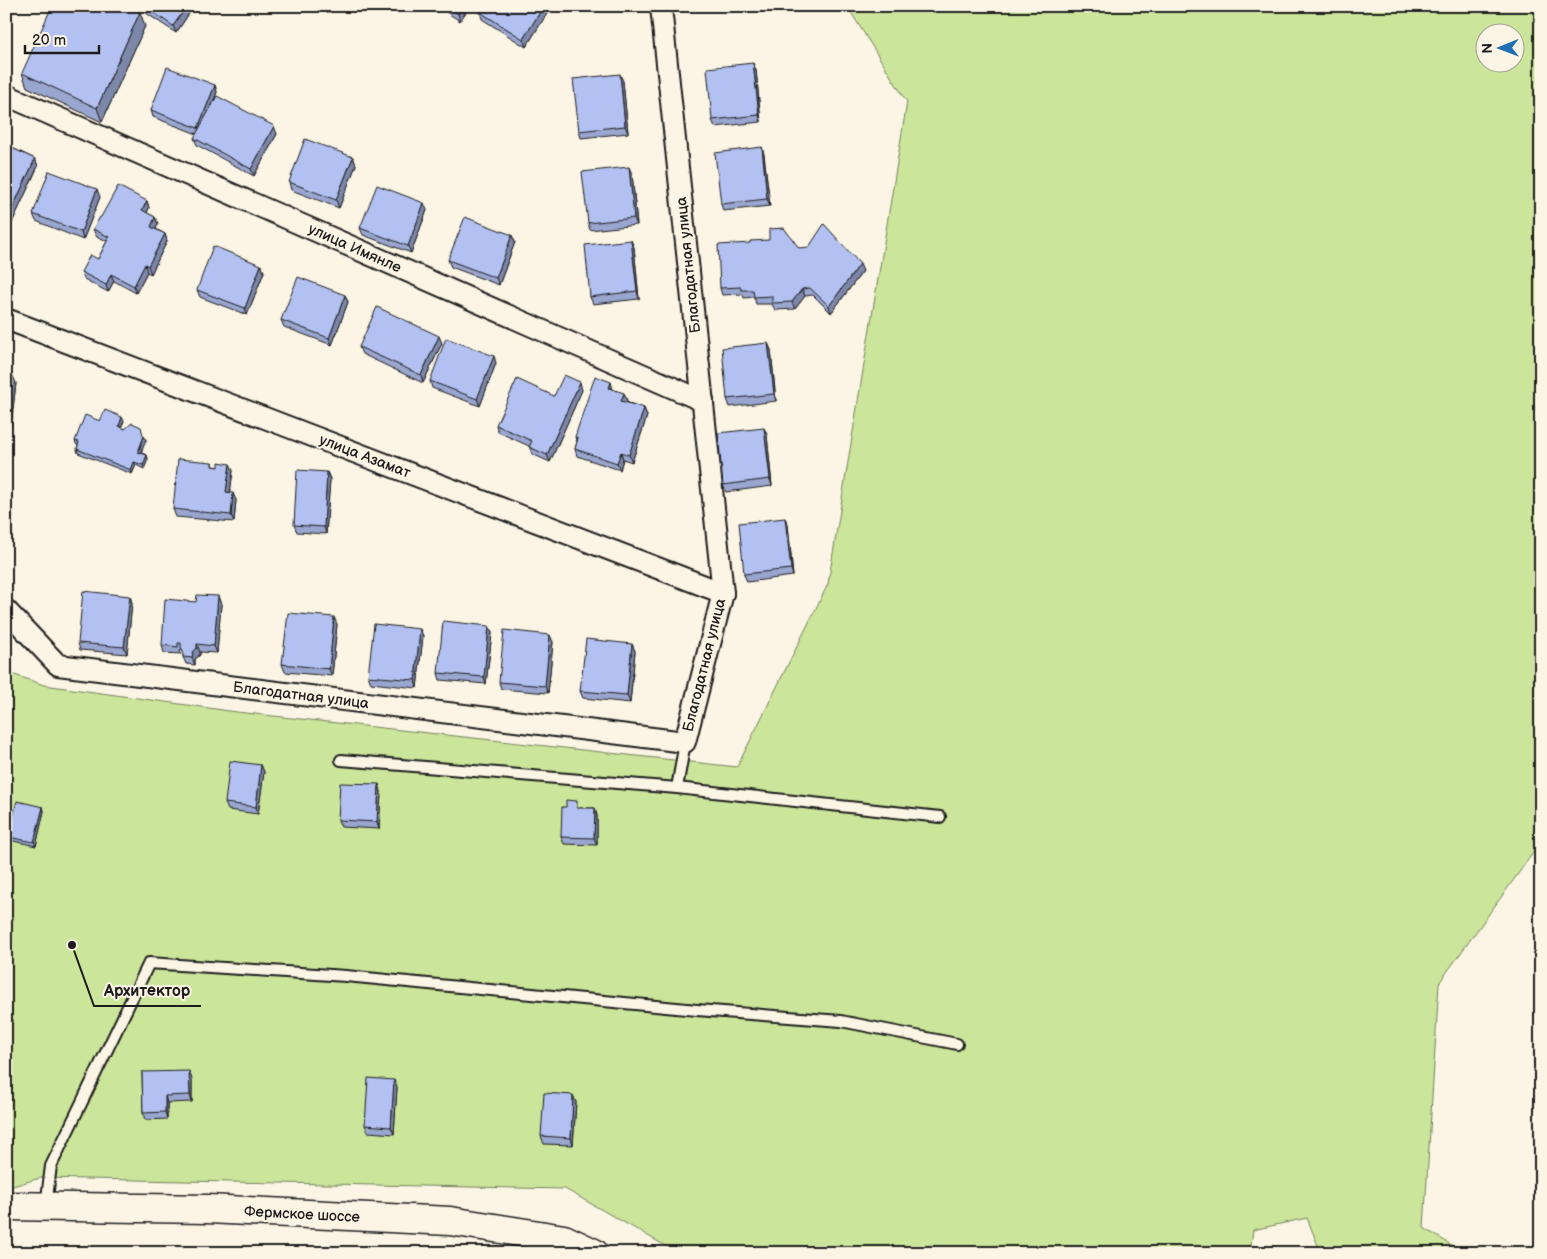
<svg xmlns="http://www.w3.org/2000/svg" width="1547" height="1259" viewBox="0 0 1547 1259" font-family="'Balsamiq Sans',sans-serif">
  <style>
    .green { fill: #cbe59b; stroke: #74805c; fill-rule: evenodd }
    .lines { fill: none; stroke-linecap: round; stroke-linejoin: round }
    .lane-casing { stroke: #1c1c1c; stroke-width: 14 }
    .street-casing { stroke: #1c1c1c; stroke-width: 24 }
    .secondary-casing { stroke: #1c1c1c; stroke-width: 31 }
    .lane { stroke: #fcf5e5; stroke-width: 10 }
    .street { stroke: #fcf5e5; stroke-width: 20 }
    .secondary { stroke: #fcf5e5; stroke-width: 28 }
    .wall { fill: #99a6cf; stroke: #1c1c1c }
    .shaded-wall { fill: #7d87a9; stroke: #1c1c1c }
    .building { fill: #b2c1f1; stroke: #1c1c1c }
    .labels { text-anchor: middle; stroke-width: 4; stroke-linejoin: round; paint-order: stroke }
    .street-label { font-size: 15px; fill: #1c1c1c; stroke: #fcf5e5 }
    .leader { fill: none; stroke: #1c1c1c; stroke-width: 2 }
    .callout-dot { fill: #1c1c1c; stroke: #fcf5e5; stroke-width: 2 }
    .callout-label { font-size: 16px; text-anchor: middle; font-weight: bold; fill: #1c1c1c; stroke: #fcf5e5; stroke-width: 4; stroke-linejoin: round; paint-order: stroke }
  </style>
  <rect width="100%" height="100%" fill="#fcf5e5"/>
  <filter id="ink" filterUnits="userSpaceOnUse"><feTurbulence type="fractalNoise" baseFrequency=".02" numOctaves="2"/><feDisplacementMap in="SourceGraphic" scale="10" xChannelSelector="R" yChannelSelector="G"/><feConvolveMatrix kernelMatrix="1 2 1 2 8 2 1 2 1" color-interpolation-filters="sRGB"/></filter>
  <g filter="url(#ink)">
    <path class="green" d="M 847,6 L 1541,6 L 1541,842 L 1439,983 L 1424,1228 L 1464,1253 L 1321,1253 L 1307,1218 L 1253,1230 L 1250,1253 L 678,1253 L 565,1189 L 40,1178 L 6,1188 L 6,672 L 44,685 L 237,712 L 737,767 L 828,584 L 907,102 ZM 1484,32 L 1514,32 L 1514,62 L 1484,62 Z"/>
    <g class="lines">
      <defs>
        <g id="lane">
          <path d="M 341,760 L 677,788 L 940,817"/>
          <path d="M 677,788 L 685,742"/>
          <path d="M 46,1206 L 51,1166 L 149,963 L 346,976 L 697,1010 L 841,1021 L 957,1044"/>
        </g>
        <g id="street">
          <path d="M 6,95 L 703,401"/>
          <path d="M 6,319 L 723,593"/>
          <path d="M 6,610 L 58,665 L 685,742 L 723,593 L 661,7 L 659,6"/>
        </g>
        <path id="secondary" d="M 6,1206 L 208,1209 L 450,1221 L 564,1239 L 594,1253"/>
      </defs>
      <use href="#lane" class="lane-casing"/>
      <use href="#street" class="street-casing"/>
      <use href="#secondary" class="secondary-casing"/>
      <use href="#lane" class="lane"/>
      <use href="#street" class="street"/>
      <use href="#secondary" class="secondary"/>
    </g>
    <g class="wall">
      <path d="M 143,6 L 194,6 L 176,33 L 146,13 Z"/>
      <path d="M 437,6 L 470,6 L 460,21 Z"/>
      <path d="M 551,7 L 526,47 L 482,19 L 480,12 Z"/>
      <path d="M 145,26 L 102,122 L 27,87 L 22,73 Z"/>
      <path d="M 753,63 L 756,70 L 761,122 L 715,127 L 712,120 Z"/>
      <path d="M 623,81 L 628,133 L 581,138 L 579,131 Z"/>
      <path d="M 215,85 L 217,92 L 213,103 L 277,134 L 254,176 L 197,145 L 194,138 L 197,134 L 153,117 L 151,110 Z"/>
      <path d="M 6,145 L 35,159 L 38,166 L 11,225 L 6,223 Z"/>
      <path d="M 762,147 L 764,155 L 770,206 L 723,211 L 721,204 Z"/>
      <path d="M 353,157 L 356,165 L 339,208 L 291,190 L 289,182 Z"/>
      <path d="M 632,174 L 637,225 L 590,230 L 588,223 Z"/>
      <path d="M 100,197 L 83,240 L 36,221 L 33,214 Z"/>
      <path d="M 147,201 L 149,208 L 147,213 L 155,217 L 158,224 L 156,229 L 165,234 L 167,241 L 151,274 L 147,272 L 136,293 L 114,281 L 108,292 L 84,279 L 81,272 L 98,259 L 107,241 L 96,236 L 93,229 L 101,217 Z"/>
      <path d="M 427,210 L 411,253 L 363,235 L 360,228 Z"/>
      <path d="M 515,242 L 499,285 L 451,267 L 448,260 Z"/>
      <path d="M 750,243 L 799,248 L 863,271 L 831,313 L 813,295 L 805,296 L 795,309 L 775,310 L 772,304 L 756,304 L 754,297 L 744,298 L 743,294 L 722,295 L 720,288 Z"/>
      <path d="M 634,247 L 639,299 L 593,304 L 590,297 Z"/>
      <path d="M 261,265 L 264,272 L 247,315 L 200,297 L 197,290 Z"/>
      <path d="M 345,295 L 348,302 L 332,345 L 284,327 L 281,320 Z"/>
      <path d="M 442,343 L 423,383 L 362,354 L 359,347 Z"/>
      <path d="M 768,343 L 771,350 L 776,401 L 730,407 L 727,399 Z"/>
      <path d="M 496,363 L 480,406 L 432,388 L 430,381 Z"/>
      <path d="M 6,375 L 16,383 L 10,434 L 6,434 Z"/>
      <path d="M 613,389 L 627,400 L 626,402 L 644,408 L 647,416 L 632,462 L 623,459 L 620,470 L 577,456 L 575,449 L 577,442 L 575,437 Z"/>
      <path d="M 582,390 L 550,462 L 532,454 L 529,446 L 498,432 L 496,425 L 554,396 Z"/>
      <path d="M 100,421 L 124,421 L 121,427 L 144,436 L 146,440 L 141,453 L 147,455 L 148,459 L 144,469 L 136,465 L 132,474 L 78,453 L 77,449 L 78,445 L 76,444 L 75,441 Z"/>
      <path d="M 764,428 L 767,435 L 772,486 L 726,492 L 723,485 Z"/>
      <path d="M 212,462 L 214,466 L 219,467 L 230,464 L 233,471 L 230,492 L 236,500 L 234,522 L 176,517 L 173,509 Z"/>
      <path d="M 327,472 L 330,479 L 326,534 L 297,532 L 294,525 Z"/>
      <path d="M 785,518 L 788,525 L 793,576 L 747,582 L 744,574 Z"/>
      <path d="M 130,596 L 132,603 L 127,654 L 80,650 L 78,643 Z"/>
      <path d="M 221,604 L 217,653 L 200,652 L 200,655 L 195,659 L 195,665 L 186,664 L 183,657 L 183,653 L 182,650 L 180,650 L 181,654 L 164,653 L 162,645 Z"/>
      <path d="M 337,624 L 332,676 L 285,672 L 282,664 Z"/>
      <path d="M 489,626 L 492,633 L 486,684 L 440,680 L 438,673 Z"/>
      <path d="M 420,629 L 423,636 L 417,688 L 371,683 L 368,676 Z"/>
      <path d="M 553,642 L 548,693 L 501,689 L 499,682 Z"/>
      <path d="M 632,644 L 635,651 L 630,703 L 583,698 L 580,691 Z"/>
      <path d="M 261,765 L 264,772 L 258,814 L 228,810 L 225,803 Z"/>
      <path d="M 379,784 L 381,792 L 379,829 L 341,827 L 338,820 Z"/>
      <path d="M 43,807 L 44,811 L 36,846 L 9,840 L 8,837 Z"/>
      <path d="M 580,808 L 595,808 L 597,816 L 597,845 L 564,844 L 561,837 Z"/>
      <path d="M 142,1072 L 192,1079 L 192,1102 L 167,1103 L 167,1119 L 145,1120 L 143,1113 Z"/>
      <path d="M 397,1087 L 394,1134 L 368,1132 L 365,1125 Z"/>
      <path d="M 576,1102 L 573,1145 L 544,1144 L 541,1136 Z"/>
    </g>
    <g class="shaded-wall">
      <path d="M 187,6 L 194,6 L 176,33 L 173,26 Z"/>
      <path d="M 463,6 L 470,6 L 460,21 L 458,14 Z"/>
      <path d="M 544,6 L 550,6 L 551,7 L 526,47 L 523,39 Z"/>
      <path d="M 140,12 L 145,26 L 102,122 L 97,108 Z"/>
      <path d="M 753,63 L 756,70 L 761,122 L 759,115 Z"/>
      <path d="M 620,74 L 623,81 L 628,133 L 625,126 Z"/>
      <path d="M 215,85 L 217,92 L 201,135 L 198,128 Z"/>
      <path d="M 274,126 L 277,134 L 254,176 L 251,169 Z"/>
      <path d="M 762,147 L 764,155 L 770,206 L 767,199 Z"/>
      <path d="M 353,157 L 356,165 L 339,208 L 336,200 Z"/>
      <path d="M 35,159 L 38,166 L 11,225 L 8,218 Z"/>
      <path d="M 629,167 L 632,174 L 637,225 L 634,218 Z"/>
      <path d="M 97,189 L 100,197 L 83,240 L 81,232 Z"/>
      <path d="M 147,201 L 149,208 L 144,218 L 142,210 Z"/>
      <path d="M 424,203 L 427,210 L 411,253 L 408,246 Z"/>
      <path d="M 155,217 L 158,224 L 153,234 L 151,227 Z"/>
      <path d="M 165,234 L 167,241 L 151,274 L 148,266 Z"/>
      <path d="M 512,235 L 515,242 L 499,285 L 496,278 Z"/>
      <path d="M 631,240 L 634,247 L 639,299 L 637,291 Z"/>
      <path d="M 145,264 L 147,272 L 136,293 L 134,286 Z"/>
      <path d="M 860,264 L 863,271 L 831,313 L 829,306 Z"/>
      <path d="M 261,265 L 264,272 L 247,315 L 245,308 Z"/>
      <path d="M 111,274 L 114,281 L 108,292 L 106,285 Z"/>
      <path d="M 802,289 L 805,296 L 795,309 L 792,302 Z"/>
      <path d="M 345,295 L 348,302 L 332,345 L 329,338 Z"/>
      <path d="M 439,336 L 442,343 L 423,383 L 421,375 Z"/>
      <path d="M 768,343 L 771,350 L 776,401 L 774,394 Z"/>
      <path d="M 494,356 L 496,363 L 480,406 L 477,399 Z"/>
      <path d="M 13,376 L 16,383 L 10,434 L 7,427 Z"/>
      <path d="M 580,382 L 582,390 L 550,462 L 547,455 Z"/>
      <path d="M 611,382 L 613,389 L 609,388 Z"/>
      <path d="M 624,393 L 627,400 L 624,408 L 621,401 Z"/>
      <path d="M 644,408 L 647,416 L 632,462 L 629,455 Z"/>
      <path d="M 122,417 L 124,421 L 120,430 L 119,426 Z"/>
      <path d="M 764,428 L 767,435 L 772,486 L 770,479 Z"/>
      <path d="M 144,436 L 146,440 L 139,456 L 138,452 Z"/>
      <path d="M 621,452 L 623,459 L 620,470 L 617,463 Z"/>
      <path d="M 147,455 L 148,459 L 144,469 L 143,465 Z"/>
      <path d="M 134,462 L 136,465 L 132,474 L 131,470 Z"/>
      <path d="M 230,464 L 233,471 L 229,499 L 226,492 Z"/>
      <path d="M 327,472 L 330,479 L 326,534 L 324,527 Z"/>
      <path d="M 233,493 L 236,500 L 234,522 L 231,515 Z"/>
      <path d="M 785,518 L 788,525 L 793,576 L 791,569 Z"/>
      <path d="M 130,596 L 132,603 L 127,654 L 124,647 Z"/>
      <path d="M 218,596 L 221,604 L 217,653 L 214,646 Z"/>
      <path d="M 334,617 L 337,624 L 332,676 L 329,669 Z"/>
      <path d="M 489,626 L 492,633 L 486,684 L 484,677 Z"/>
      <path d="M 420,629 L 423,636 L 417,688 L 415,680 Z"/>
      <path d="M 550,635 L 553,642 L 548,693 L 545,686 Z"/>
      <path d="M 197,644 L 200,652 L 200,655 L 195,659 L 195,665 L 192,658 L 193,652 Z"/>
      <path d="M 632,644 L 635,651 L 630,703 L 627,695 Z"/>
      <path d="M 261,765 L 264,772 L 258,814 L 256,807 Z"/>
      <path d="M 379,784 L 381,792 L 379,829 L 377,822 Z"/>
      <path d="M 43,807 L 44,811 L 36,846 L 34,842 Z"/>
      <path d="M 595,808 L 597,816 L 597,845 L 594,838 Z"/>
      <path d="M 189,1071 L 192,1079 L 192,1102 L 190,1095 Z"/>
      <path d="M 394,1080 L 397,1087 L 394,1134 L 391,1127 Z"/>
      <path d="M 573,1095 L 576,1102 L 573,1145 L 571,1138 Z"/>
      <path d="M 165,1096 L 167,1103 L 167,1119 L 165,1112 Z"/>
    </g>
    <g class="building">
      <path d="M 52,6 L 128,6 L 140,12 L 97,108 L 22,73 Z"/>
      <path d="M 144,6 L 187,6 L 173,26 Z"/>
      <path d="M 446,6 L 463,6 L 458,14 Z"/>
      <path d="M 483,6 L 544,6 L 523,39 L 480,12 Z"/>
      <path d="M 753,63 L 759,115 L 712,120 L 707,68 Z"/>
      <path d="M 167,67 L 215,85 L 198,128 L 151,110 Z"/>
      <path d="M 620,74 L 625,126 L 579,131 L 573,79 Z"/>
      <path d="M 217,96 L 274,126 L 251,169 L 194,138 Z"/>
      <path d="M 305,139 L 353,157 L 336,200 L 289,182 Z"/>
      <path d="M 6,145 L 35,159 L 8,218 L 6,217 Z"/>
      <path d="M 762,147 L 767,199 L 721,204 L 715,153 Z"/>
      <path d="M 629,167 L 634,218 L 588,223 L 582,172 Z"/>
      <path d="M 49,171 L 97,189 L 81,232 L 33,214 Z"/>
      <path d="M 377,185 L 424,203 L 408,246 L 360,228 Z"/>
      <path d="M 118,186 L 147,201 L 142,210 L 155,217 L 151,227 L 165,234 L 148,266 L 145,264 L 134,286 L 111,274 L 106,285 L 81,272 L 90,255 L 98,259 L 109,237 L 93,229 L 100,217 L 101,217 Z"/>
      <path d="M 465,217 L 512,235 L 496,278 L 448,260 Z"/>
      <path d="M 824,224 L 860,264 L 829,306 L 810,288 L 802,289 L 792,302 L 772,303 L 772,296 L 754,297 L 753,290 L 741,290 L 741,287 L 720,288 L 718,245 L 750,243 L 750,241 L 769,240 L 769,229 L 784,228 L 799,248 L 809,247 Z"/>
      <path d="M 631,240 L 637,291 L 590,297 L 585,245 Z"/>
      <path d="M 213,246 L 261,265 L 245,308 L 197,290 Z"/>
      <path d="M 298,277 L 345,295 L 329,338 L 281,320 Z"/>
      <path d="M 377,307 L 439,336 L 421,375 L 359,347 Z"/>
      <path d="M 446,338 L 494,356 L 477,399 L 430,381 Z"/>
      <path d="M 768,343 L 774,394 L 727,399 L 722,348 Z"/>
      <path d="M 6,375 L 13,376 L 7,427 L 6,427 Z"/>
      <path d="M 564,375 L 580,382 L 547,455 L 529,447 L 532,441 L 496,425 L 517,379 L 554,396 Z"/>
      <path d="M 595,376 L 611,382 L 609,388 L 624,393 L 621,401 L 644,408 L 629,455 L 621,452 L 617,463 L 575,449 L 578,438 L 575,437 Z"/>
      <path d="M 105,410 L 122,417 L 119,426 L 125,429 L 132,423 L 141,427 L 143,435 L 144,436 L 138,452 L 147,455 L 143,465 L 134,462 L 131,470 L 77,449 L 79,442 L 75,441 L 85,415 L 100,421 Z"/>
      <path d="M 764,428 L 770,479 L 723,485 L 718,433 Z"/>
      <path d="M 178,459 L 212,462 L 212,466 L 219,467 L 219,462 L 230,464 L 226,492 L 233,493 L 231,515 L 173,509 Z"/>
      <path d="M 297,470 L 327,472 L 324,527 L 294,525 Z"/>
      <path d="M 785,518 L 791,569 L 744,574 L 739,523 Z"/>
      <path d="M 83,591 L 130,596 L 124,647 L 78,643 Z"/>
      <path d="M 197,595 L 218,596 L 214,646 L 197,644 L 197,648 L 193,652 L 192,658 L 183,657 L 183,651 L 181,647 L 181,643 L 178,643 L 178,647 L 162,645 L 165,599 L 196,602 Z"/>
      <path d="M 288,613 L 334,617 L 329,669 L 282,664 Z"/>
      <path d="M 443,621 L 489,626 L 484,677 L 438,673 Z"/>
      <path d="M 374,624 L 420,629 L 415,680 L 368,676 Z"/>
      <path d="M 504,630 L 550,635 L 545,686 L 499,682 Z"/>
      <path d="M 586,639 L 632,644 L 627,695 L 580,691 Z"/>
      <path d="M 230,761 L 261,765 L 256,807 L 225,803 Z"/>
      <path d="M 340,783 L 379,784 L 377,822 L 338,820 Z"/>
      <path d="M 566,800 L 577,801 L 577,808 L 595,808 L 594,838 L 561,837 L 562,807 L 566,807 Z"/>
      <path d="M 17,801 L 43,807 L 34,842 L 8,837 Z"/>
      <path d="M 189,1071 L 190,1095 L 165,1096 L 165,1112 L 143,1113 L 142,1072 Z"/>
      <path d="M 368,1078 L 394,1080 L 391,1127 L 365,1125 Z"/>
      <path d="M 544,1093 L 573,1095 L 571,1138 L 541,1136 Z"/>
    </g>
  </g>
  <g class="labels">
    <g class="street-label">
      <text transform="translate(355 248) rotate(24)" y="5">улица Имянле</text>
      <text transform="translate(688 265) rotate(-96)" y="5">Благодатная улица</text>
      <text transform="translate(365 456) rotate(21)" y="5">улица Азамат</text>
      <text transform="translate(704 665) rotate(-76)" y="5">Благодатная улица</text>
      <text transform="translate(301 695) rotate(7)" y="5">Благодатная улица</text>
      <text transform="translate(302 1214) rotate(3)" y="5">Фермское шоссе</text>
    </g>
  </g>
  <path class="leader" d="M72 945L94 1006H201"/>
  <circle class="callout-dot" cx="72" cy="945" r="5"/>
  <g class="callout-label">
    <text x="147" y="996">Архитектор</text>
  </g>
  <rect width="1547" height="1259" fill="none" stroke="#fcf5e5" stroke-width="25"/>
  <rect x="12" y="12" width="1522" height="1234" fill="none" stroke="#1c1c1c" stroke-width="2" filter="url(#ink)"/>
  <g transform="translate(1500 48) rotate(269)"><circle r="24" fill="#fcf5e5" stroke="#a29e95"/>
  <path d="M0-4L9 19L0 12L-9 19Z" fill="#1f6fb2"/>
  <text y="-8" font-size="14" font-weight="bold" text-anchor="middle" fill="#1c1c1c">N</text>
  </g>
  <path d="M25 45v8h74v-8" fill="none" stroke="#1c1c1c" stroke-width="2.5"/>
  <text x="32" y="45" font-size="15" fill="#1c1c1c" stroke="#fcf5e5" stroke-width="4" paint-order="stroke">20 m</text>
</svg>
